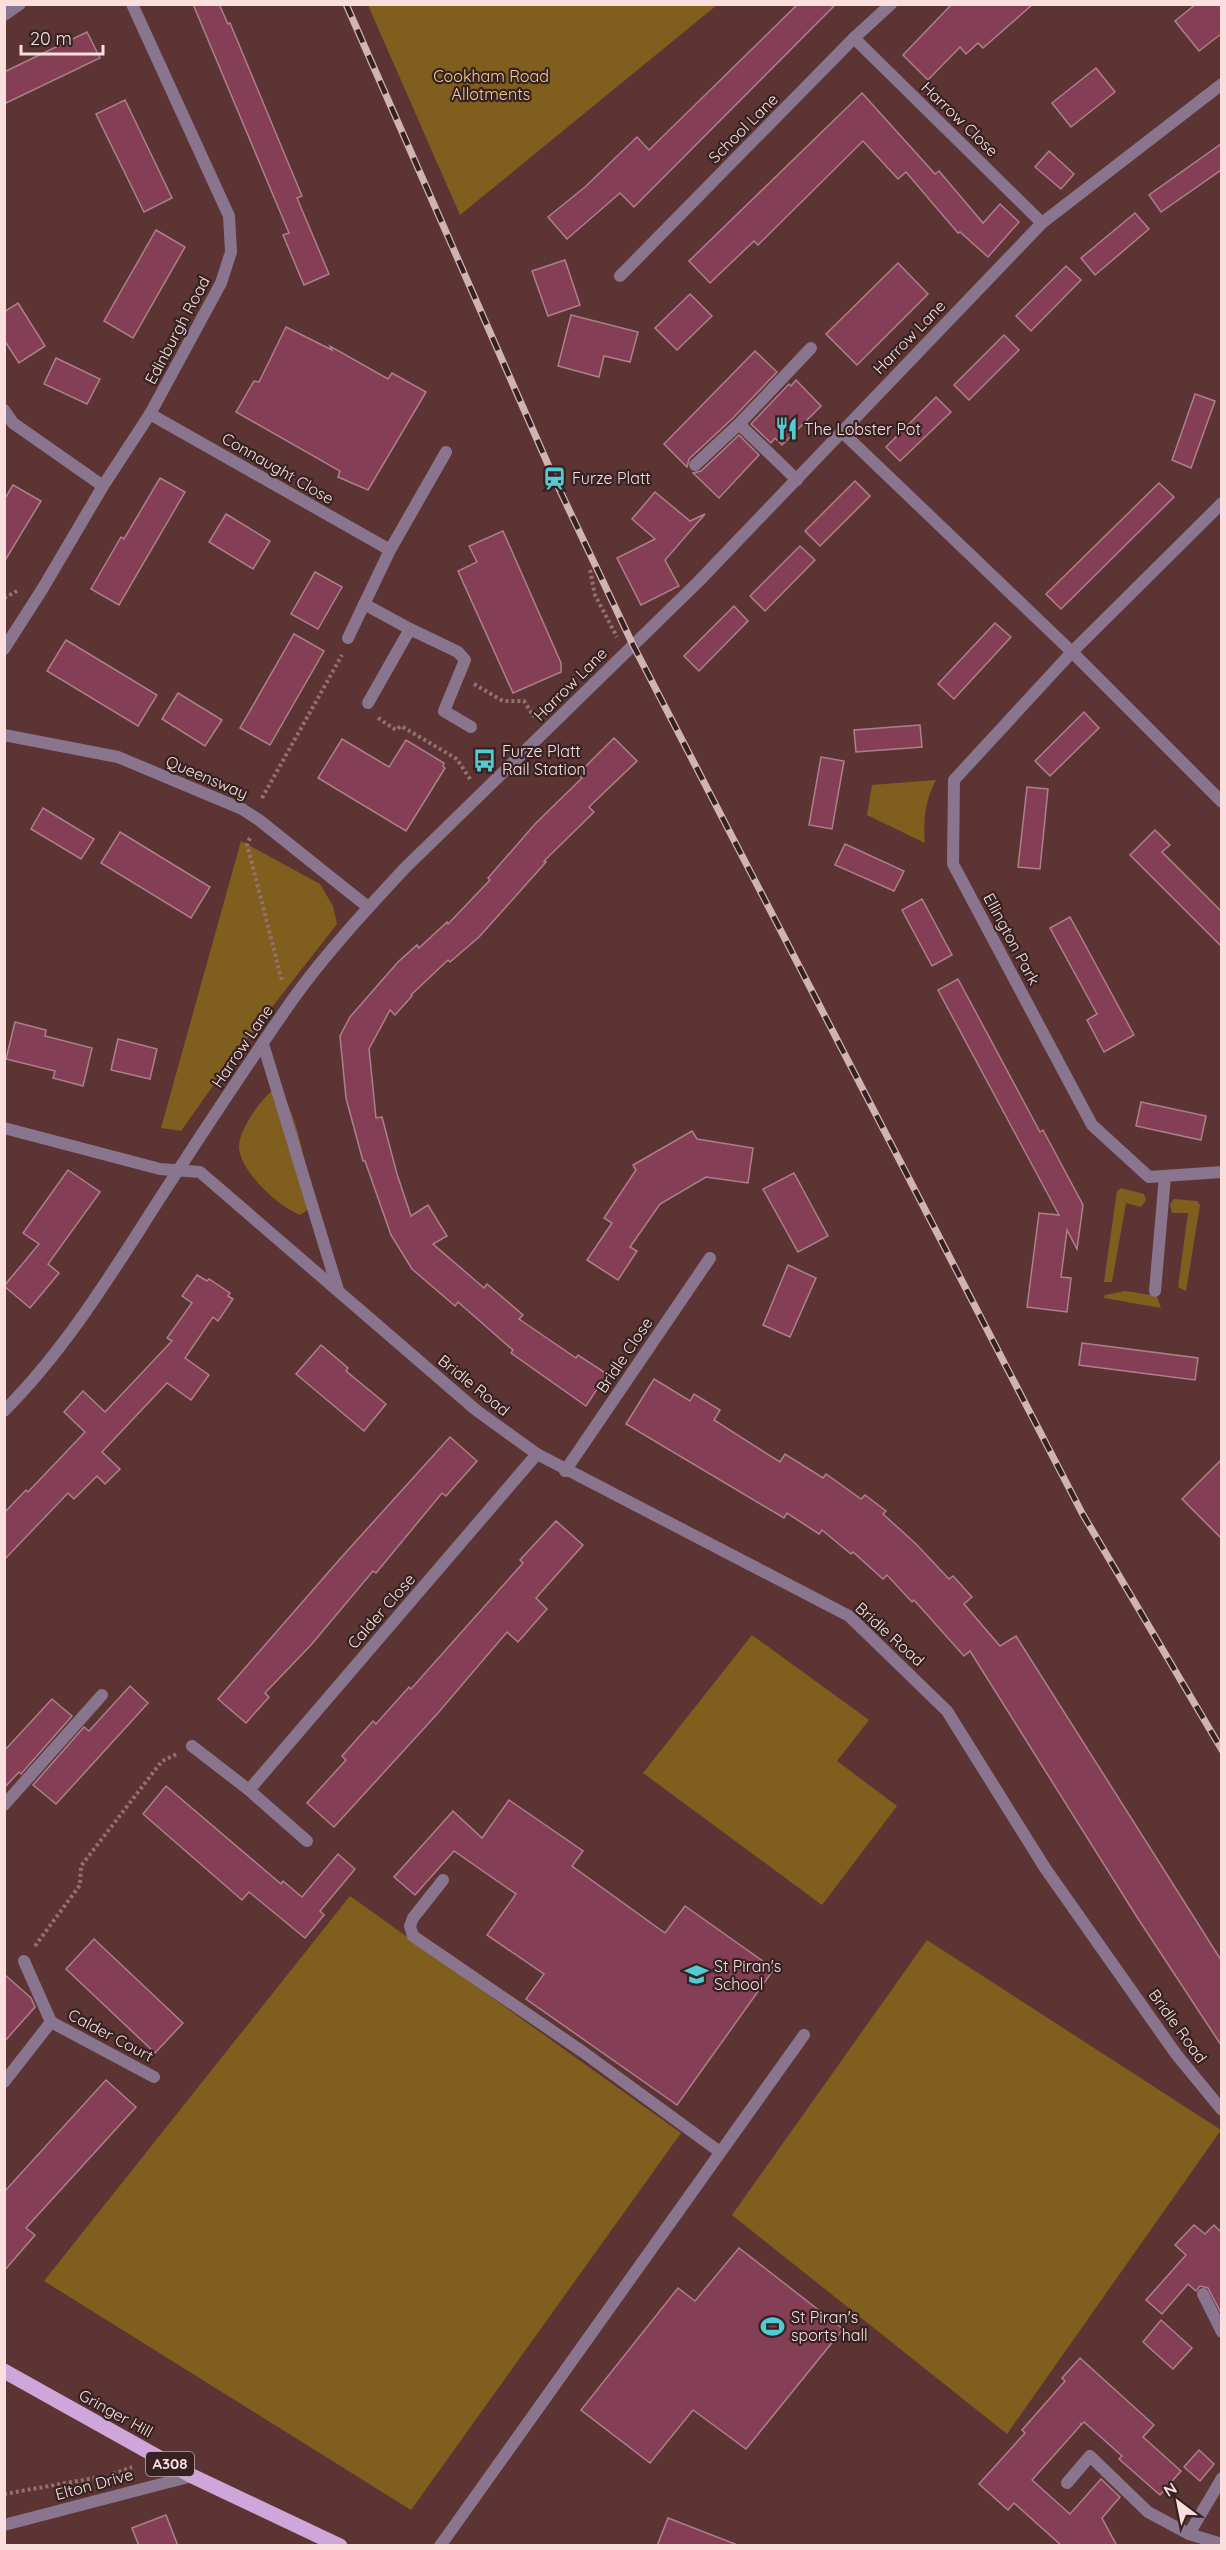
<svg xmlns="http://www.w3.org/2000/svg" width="1226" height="2550" viewBox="0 0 1226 2550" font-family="Quicksand,sans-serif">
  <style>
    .green { fill: #805e1d }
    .building { fill: #843f57; stroke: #ad7f8c; stroke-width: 1.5 }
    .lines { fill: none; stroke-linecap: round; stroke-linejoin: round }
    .path { stroke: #947070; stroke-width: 4; stroke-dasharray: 3 3; stroke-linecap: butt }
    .service { stroke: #89758e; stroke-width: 12 }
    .minor { stroke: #89758e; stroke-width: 12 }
    .primary { stroke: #cfa6d9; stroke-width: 15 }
    .rail-casing { stroke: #d1b3b2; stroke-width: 7 }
    .rail { stroke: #362222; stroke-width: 4.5; stroke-dasharray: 14; stroke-linecap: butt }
    .labels { text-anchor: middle; stroke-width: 4.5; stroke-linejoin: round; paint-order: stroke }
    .shield { fill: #362222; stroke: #bfa6a6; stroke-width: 1.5 }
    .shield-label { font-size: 15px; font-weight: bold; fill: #fadfde }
    .park-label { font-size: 16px; fill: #f9ce86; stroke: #362222 }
    .street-label { font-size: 16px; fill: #fadfde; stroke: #362222 }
    .poi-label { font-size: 16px; fill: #fadfde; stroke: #362222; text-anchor: start }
  </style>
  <rect width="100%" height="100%" fill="#5d3434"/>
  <g class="green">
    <path d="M 368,5 L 717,5 L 460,215 Z"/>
    <path d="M 936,780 C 925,801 923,820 925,843 L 867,815 L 872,785 Z"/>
    <path d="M 241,841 L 320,884 L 333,906 L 337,924 L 237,1052 L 181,1131 L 161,1128 Z"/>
    <path d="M 273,1090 L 282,1091 C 299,1126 309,1170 309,1209 L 300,1215 C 278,1206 243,1174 239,1149 C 237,1132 261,1099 273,1090 Z"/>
    <path d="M 1121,1188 L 1144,1194 L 1146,1200 L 1141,1207 L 1126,1203 L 1112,1282 L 1104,1282 L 1117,1191 Z"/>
    <path d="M 1174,1199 L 1197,1201 L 1200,1205 L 1186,1291 L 1178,1287 L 1188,1213 L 1172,1213 L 1170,1204 Z"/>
    <path d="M 1125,1291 L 1157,1296 L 1161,1308 L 1104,1298 L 1105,1295 Z"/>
    <path d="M 752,1635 L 869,1720 L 837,1761 L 897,1806 L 822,1905 L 643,1773 Z"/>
    <path d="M 350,1896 L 681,2133 L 411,2510 L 44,2281 Z"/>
    <path d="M 927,1940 L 1221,2130 L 1007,2434 L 732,2215 Z"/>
  </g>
  <g class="building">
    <path d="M 193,4 L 219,4 L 228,24 L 230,23 L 302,196 L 297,198 L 329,274 L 304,285 L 283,235 L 289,233 Z"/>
    <path d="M 798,4 L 836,4 L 634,207 L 620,193 L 567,239 L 548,217 L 585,187 L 637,137 L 649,150 Z"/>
    <path d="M 952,4 L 1033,4 L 983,48 L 978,43 L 966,54 L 960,47 L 928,80 L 903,55 Z"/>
    <path d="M 1196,4 L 1221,4 L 1221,34 L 1199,51 L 1175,21 Z"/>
    <path d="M 87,32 L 100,58 L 4,104 L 4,72 Z"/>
    <path d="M 1096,68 L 1115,92 L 1071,127 L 1052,103 Z"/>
    <path d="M 862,93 L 935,174 L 939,171 L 983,223 L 1000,204 L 1019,222 L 988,257 L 960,232 L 958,233 L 906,172 L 898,179 L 863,141 L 758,245 L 754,241 L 710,283 L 689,261 Z"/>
    <path d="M 125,100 L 172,198 L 144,212 L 96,114 Z"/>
    <path d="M 1221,144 L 1221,170 L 1161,212 L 1149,195 Z"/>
    <path d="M 1049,151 L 1074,174 L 1061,189 L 1035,167 Z"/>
    <path d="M 1135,213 L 1149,229 L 1095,275 L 1081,258 Z"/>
    <path d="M 156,230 L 185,247 L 133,338 L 104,321 Z"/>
    <path d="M 565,260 L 580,305 L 548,316 L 532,271 Z"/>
    <path d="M 898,263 L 928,294 L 857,365 L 826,334 Z"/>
    <path d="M 1066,266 L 1081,280 L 1031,331 L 1016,316 Z"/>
    <path d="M 690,294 L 712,316 L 677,350 L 655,328 Z"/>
    <path d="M 18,303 L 45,346 L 19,363 L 4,340 L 4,312 Z"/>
    <path d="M 571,315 L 638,332 L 630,362 L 604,356 L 599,377 L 558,366 Z"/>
    <path d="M 286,327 L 332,350 L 330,346 L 388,379 L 392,373 L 426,392 L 368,490 L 338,477 L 340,471 L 236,412 L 254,381 L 259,382 Z"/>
    <path d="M 1004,335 L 1019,350 L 969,400 L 954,385 Z"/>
    <path d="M 755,351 L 777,372 L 733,418 L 689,459 L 687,467 L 664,444 Z"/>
    <path d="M 56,358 L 100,379 L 87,404 L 44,384 Z"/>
    <path d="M 796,380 L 821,406 L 782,445 L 775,438 L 771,443 L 751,424 L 789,384 L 791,386 Z"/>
    <path d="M 1195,394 L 1215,401 L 1191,468 L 1172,460 Z"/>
    <path d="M 936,397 L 951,412 L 900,461 L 886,447 Z"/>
    <path d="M 739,435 L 759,455 L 719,498 L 693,473 L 701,471 Z"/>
    <path d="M 160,478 L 185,492 L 119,605 L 91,589 L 121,537 L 124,539 Z"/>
    <path d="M 855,481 L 870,496 L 820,546 L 805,531 Z"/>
    <path d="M 1159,483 L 1174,497 L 1061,609 L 1046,594 Z"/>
    <path d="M 13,485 L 41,501 L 4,562 L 4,500 Z"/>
    <path d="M 655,492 L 690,521 L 705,514 L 665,560 L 679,586 L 641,605 L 617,558 L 655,539 L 632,519 Z"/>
    <path d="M 226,514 L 270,541 L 253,569 L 209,542 Z"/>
    <path d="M 503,531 L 561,663 L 561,672 L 513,693 L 458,571 L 477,562 L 469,546 Z"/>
    <path d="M 800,546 L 815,560 L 765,611 L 750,596 Z"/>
    <path d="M 315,572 L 342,587 L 318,629 L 291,614 Z"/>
    <path d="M 734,606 L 748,621 L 699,671 L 684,656 Z"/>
    <path d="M 995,623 L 1011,637 L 954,699 L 938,684 Z"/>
    <path d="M 294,634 L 324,651 L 270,745 L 240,728 Z"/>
    <path d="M 66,640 L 157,695 L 138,726 L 47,671 Z"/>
    <path d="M 178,693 L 222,720 L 205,746 L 162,719 Z"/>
    <path d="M 1084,712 L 1099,728 L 1050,776 L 1035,761 Z"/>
    <path d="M 920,725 L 922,747 L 856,752 L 854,730 Z"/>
    <path d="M 614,738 L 637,761 L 589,807 L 594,812 L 544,861 L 546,862 L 479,937 L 450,962 L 448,960 L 411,995 L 412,996 L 395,1015 L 390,1010 L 369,1049 L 376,1118 L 382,1117 L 397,1174 L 411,1216 L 428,1205 L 447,1236 L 433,1244 L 484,1288 L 487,1284 L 523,1315 L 519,1319 L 576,1358 L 578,1355 L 607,1374 L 586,1406 L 511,1353 L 513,1350 L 458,1302 L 455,1306 L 412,1269 L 391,1235 L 365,1161 L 363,1161 L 346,1098 L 340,1036 L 350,1017 L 398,962 L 417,945 L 419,948 L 447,922 L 448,924 L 490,880 L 488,878 L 535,824 L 582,778 L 578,774 Z"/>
    <path d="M 342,739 L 389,767 L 406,740 L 444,763 L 443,766 L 445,768 L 406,831 L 318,778 Z"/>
    <path d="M 821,757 L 844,761 L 832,829 L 809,825 Z"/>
    <path d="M 1027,787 L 1048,789 L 1040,869 L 1018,867 Z"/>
    <path d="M 43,808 L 94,839 L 81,859 L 31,829 Z"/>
    <path d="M 1155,830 L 1170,845 L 1162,852 L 1221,911 L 1221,946 L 1130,855 Z"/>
    <path d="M 120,832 L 210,887 L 191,918 L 101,863 Z"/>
    <path d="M 845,844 L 904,871 L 894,891 L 835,865 Z"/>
    <path d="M 922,899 L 952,955 L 932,966 L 902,910 Z"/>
    <path d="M 1070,917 L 1134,1035 L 1104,1052 L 1087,1020 L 1097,1014 L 1050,928 Z"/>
    <path d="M 958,979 L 1040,1132 L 1043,1130 L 1083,1205 L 1077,1249 L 1067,1230 L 1061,1277 L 1071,1278 L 1067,1312 L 1027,1307 L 1039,1213 L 1059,1215 L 938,990 Z"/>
    <path d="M 15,1022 L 46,1030 L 45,1036 L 92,1048 L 83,1086 L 53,1078 L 55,1071 L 6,1059 Z"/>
    <path d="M 118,1039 L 157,1049 L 150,1079 L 111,1070 Z"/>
    <path d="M 1141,1102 L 1206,1116 L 1201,1140 L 1136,1126 Z"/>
    <path d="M 692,1131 L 697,1139 L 753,1148 L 748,1183 L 706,1177 L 660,1204 L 630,1247 L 637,1251 L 618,1280 L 587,1260 L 612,1223 L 604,1218 L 636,1170 L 633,1165 Z"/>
    <path d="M 68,1170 L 100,1192 L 48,1264 L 59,1273 L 30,1308 L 4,1286 L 39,1244 L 23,1233 Z"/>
    <path d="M 794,1173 L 828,1236 L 798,1252 L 763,1189 Z"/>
    <path d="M 788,1265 L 816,1278 L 790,1337 L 763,1325 Z"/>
    <path d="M 197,1275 L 207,1281 L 209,1279 L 230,1293 L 228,1296 L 233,1299 L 218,1321 L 213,1317 L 185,1358 L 209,1375 L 191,1400 L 167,1383 L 102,1452 L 120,1469 L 105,1484 L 97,1476 L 74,1499 L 68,1493 L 4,1560 L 4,1513 L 26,1490 L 28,1492 L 85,1432 L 64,1412 L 83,1391 L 105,1412 L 172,1341 L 167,1338 L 192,1303 L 182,1296 Z"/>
    <path d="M 1082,1343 L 1198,1358 L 1195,1380 L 1079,1365 Z"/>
    <path d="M 321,1345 L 348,1368 L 346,1371 L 386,1404 L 364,1431 L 296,1374 Z"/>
    <path d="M 654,1379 L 690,1401 L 694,1394 L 720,1410 L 714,1420 L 780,1462 L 785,1454 L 823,1478 L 826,1474 L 861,1499 L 865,1495 L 886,1511 L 883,1514 L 916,1544 L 949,1579 L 953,1576 L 972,1597 L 964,1604 L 1000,1646 L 1016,1636 L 1221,1960 L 1221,2045 L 1137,1917 L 970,1651 L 964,1656 L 914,1600 L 912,1602 L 887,1575 L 883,1579 L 853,1552 L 851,1554 L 822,1530 L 819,1534 L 787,1513 L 784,1518 L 626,1424 Z"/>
    <path d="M 450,1437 L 477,1461 L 446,1496 L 442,1493 L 376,1573 L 373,1571 L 311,1645 L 265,1693 L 269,1697 L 246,1723 L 218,1699 L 339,1560 Z"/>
    <path d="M 1221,1460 L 1221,1538 L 1182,1499 Z"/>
    <path d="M 556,1521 L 583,1545 L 536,1598 L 547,1609 L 518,1642 L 507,1632 L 438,1713 L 334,1827 L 307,1803 L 346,1760 L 342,1756 L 373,1721 L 376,1724 L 409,1687 L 411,1689 L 523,1563 L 520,1560 Z"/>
    <path d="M 130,1686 L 148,1703 L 56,1804 L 33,1785 L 84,1727 L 89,1731 Z"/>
    <path d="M 52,1699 L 72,1716 L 21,1774 L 19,1772 L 4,1788 L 4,1751 Z"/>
    <path d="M 166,1786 L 281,1884 L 283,1881 L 302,1897 L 338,1854 L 355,1869 L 320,1911 L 324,1915 L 305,1938 L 249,1892 L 242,1900 L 143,1814 Z"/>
    <path d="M 509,1800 L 583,1851 L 572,1866 L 665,1933 L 685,1906 L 774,1969 L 677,2105 L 526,1999 L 544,1974 L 487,1935 L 516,1894 L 454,1851 L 415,1895 L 394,1877 L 453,1811 L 482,1838 Z"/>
    <path d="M 94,1939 L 183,2023 L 155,2053 L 66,1969 Z"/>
    <path d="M 4,1974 L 31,1998 L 35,2007 L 4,2042 Z"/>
    <path d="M 106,2080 L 136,2107 L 26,2228 L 35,2235 L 4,2271 L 4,2192 Z"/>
    <path d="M 1194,2225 L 1205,2234 L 1214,2225 L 1221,2232 L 1221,2313 L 1208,2288 L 1200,2286 L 1196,2291 L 1188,2284 L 1162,2314 L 1146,2300 L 1186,2255 L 1175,2245 Z"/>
    <path d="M 739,2248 L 843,2329 L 746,2449 L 693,2410 L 650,2463 L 581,2410 L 678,2288 L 695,2301 Z"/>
    <path d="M 1161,2320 L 1192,2348 L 1173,2369 L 1143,2342 Z"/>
    <path d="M 1080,2358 L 1154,2425 L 1143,2437 L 1181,2471 L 1160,2495 L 1119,2459 L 1122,2456 L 1084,2422 L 1081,2425 L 1080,2423 L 1081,2425 L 1032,2480 L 1070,2514 L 1101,2479 L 1120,2497 L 1102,2518 L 1117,2546 L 1062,2546 L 1014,2503 L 1008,2510 L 979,2484 L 1025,2433 L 1022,2430 L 1065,2381 L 1062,2378 Z"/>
    <path d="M 1199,2450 L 1214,2464 L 1200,2481 L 1184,2467 Z"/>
    <path d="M 166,2515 L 178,2546 L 139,2546 L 132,2528 Z"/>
    <path d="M 668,2518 L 735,2544 L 734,2546 L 657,2546 Z"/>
  </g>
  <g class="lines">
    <g class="path">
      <path d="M 590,570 L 595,595 L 617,637"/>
      <path d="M 4,598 L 17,591"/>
      <path d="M 474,684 L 503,701 L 524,701 L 534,717"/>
      <path d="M 378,718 L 396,730 L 401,726 L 457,759 L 470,779"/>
      <path d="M 262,798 L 342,655"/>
      <path d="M 250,838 L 247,844 L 282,981"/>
      <path d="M 35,1946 L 80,1885 L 81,1866 L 162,1761 L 177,1754"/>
      <path d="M 113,2474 L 132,2467"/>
      <path d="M 4,2494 L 100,2477"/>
    </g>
    <g class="service">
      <path d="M 739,424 L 797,480"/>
      <path d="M 695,465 L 739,424 L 811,348"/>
      <path d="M 364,604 L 410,629 L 368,703"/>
      <path d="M 410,629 L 458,652 L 465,660 L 444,711 L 471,727"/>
      <path d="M 348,638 L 390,550 L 446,452"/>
      <path d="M 1155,1291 L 1165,1176"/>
      <path d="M 4,1805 L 102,1695"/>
      <path d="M 443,1880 L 413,1918 L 410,1926 L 413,1936 L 583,2052 L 720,2152"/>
      <path d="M 1203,2294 L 1222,2332"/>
      <path d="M 1189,2534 L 1222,2478"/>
      <path d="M 440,2546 L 804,2035"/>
    </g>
    <g class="minor">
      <path d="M 4,15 L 20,4"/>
      <path d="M 854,38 L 1042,223"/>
      <path d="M 620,276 L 854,38 L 891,4"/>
      <path d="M 4,410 L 13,423 L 103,486"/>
      <path d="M 150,414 L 390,550"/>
      <path d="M 841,431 L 1072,652 L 1222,802"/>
      <path d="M 1222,503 L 1072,652 L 954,780 L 953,864 L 1092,1125 L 1149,1177 L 1222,1172"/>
      <path d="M 4,649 L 43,588 L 103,486 L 150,414 L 221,283 L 231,252 L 229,216 L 132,4"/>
      <path d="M 4,735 L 118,757 L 242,809 L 259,820 L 368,907"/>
      <path d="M 263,1044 L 338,1290"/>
      <path d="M 4,1128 L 160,1169 L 200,1172 L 476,1410 L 537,1454 L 849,1616 L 947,1711 L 1045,1868 L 1176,2054 L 1222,2110"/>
      <path d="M 4,1411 C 75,1340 124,1252 179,1169 C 216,1112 254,1055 293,999 C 326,953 366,910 405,868 L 699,581 L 1042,223 L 1222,84"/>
      <path d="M 565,1471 L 710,1258"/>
      <path d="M 192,1746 L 249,1790 L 537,1454"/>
      <path d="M 249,1790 L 307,1841"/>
      <path d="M 24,1961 L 51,2022"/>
      <path d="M 4,2082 L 51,2022 L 154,2077"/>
      <path d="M 1067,2483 L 1090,2456 L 1148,2512 L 1189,2534 L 1222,2544"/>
      <path d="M 4,2525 L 192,2476"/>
    </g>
    <path class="primary" d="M 4,2371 L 192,2476 L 340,2546"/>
    <defs>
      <path id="rail" d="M 346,4 L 554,478 L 633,645 L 1082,1513 L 1222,1750"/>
    </defs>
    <use href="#rail" class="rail-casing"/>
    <use href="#rail" class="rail"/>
  </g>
  <defs>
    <symbol id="restaurant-bare" viewBox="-9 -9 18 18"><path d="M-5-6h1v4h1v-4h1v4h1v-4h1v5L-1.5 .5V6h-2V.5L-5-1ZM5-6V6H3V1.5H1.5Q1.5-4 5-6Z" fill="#51ccd2" stroke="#362222" stroke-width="2.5" paint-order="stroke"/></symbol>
    <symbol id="station-bare" viewBox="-9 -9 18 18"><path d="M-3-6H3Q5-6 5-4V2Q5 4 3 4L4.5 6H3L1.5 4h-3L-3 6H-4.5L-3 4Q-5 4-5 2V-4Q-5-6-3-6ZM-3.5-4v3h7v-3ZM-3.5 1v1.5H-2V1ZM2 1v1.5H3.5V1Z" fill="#51ccd2" stroke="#362222" stroke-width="2.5" paint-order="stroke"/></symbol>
    <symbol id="bus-bare" viewBox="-9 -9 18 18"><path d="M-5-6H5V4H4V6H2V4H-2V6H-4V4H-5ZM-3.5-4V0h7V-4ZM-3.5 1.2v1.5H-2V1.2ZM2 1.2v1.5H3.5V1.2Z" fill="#51ccd2" stroke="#362222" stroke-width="2.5" paint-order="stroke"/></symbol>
    <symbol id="school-bare" viewBox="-9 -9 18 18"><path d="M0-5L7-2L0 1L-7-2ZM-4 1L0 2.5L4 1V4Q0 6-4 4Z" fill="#51ccd2" stroke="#362222" stroke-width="2.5" paint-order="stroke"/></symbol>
    <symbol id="stadium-bare" viewBox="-9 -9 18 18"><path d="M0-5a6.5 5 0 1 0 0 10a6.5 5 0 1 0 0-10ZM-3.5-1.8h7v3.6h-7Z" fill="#51ccd2" stroke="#362222" stroke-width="2.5" paint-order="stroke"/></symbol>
  </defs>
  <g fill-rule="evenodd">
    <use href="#restaurant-bare" x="770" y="412" width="33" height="33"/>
    <use href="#station-bare" x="538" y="462" width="33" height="33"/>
    <use href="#bus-bare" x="468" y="744" width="33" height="33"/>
    <use href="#school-bare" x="680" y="1958" width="33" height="33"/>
    <use href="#stadium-bare" x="756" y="2310" width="33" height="33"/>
  </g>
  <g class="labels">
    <rect class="shield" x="146" y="2452" width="48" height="24" rx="4.5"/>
    <g class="shield-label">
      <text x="170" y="2469">A308</text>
    </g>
    <g class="park-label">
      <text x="491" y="82">Cookham Road<tspan x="491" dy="18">Allotments</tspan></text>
    </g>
    <g class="street-label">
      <text transform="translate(960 119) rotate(44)" y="6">Harrow Close</text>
      <text transform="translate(743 128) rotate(-45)" y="6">School Lane</text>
      <text transform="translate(177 330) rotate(-62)" y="6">Edinburgh Road</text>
      <text transform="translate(909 337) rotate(-46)" y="6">Harrow Lane</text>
      <text transform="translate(278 468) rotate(30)" y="6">Connaught Close</text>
      <text transform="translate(570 684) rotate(-45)" y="6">Harrow Lane</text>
      <text transform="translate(207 777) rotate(23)" y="6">Queensway</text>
      <text transform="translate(1012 939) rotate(62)" y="6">Ellington Park</text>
      <text transform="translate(242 1046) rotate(-56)" y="6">Harrow Lane</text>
      <text transform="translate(624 1355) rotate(-56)" y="6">Bridle Close</text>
      <text transform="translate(474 1385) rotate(39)" y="6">Bridle Road</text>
      <text transform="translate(381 1611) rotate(-49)" y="6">Calder Close</text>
      <text transform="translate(890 1634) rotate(42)" y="6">Bridle Road</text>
      <text transform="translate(1178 2026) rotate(54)" y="6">Bridle Road</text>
      <text transform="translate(111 2035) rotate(28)" y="6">Calder Court</text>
      <text transform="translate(116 2413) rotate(29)" y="6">Gringer Hill</text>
      <text transform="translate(94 2484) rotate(-15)" y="6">Elton Drive</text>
    </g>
    <g class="poi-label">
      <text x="804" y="435">The Lobster Pot</text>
      <text x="572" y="484">Furze Platt</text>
      <text x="502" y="757">Furze Platt<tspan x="502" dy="18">Rail Station</tspan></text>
      <text x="714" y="1972">St Piran's<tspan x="714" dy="18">School</tspan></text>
      <text x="791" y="2323">St Piran's<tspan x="791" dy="18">sports hall</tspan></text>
    </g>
  </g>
  <rect width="1226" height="2550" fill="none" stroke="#fadfde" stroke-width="12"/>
  <g transform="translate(1178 2502) rotate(328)" stroke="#362222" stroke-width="4.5" paint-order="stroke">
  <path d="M0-4.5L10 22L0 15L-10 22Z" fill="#fadfde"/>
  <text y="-9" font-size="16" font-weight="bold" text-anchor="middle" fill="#fadfde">N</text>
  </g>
  <path d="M21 45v9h82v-9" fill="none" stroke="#fadfde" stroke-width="3"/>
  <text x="30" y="45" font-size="18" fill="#fadfde" stroke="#362222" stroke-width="4.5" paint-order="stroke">20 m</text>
</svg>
